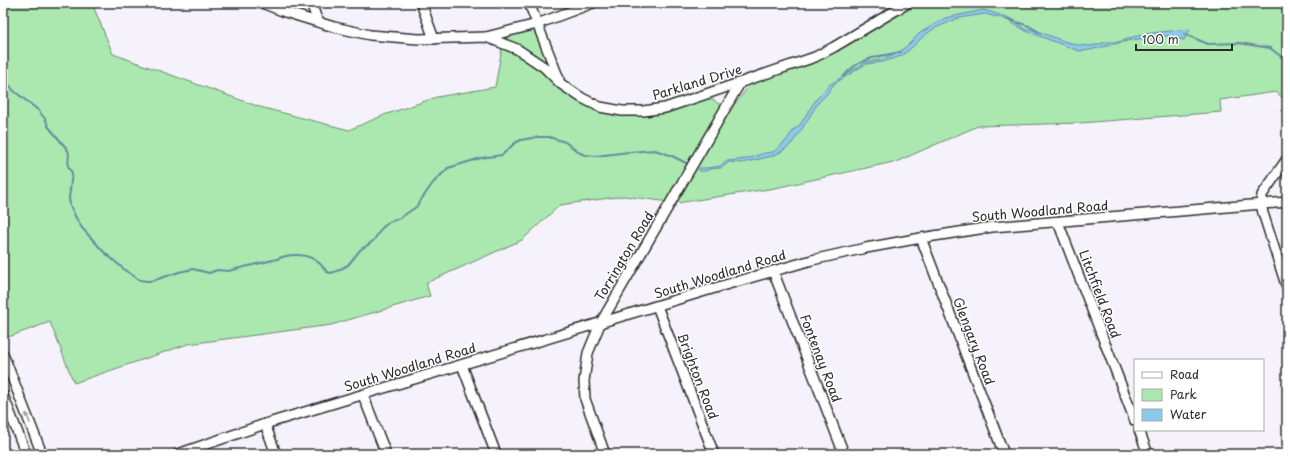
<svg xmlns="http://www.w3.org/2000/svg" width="1290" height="457" viewBox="0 0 1290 457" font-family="'Playpen Sans',sans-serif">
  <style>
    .green { fill: #aae8af; stroke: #6a8a6d }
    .water { fill: #8bc9ec; stroke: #658a9f }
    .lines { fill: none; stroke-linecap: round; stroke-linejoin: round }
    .stream { stroke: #658a9f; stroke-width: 2 }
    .minor-casing { stroke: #2b2b2b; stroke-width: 12 }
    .minor { stroke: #fff; stroke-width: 9 }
    .oneway { fill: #a0a0a0 }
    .labels { text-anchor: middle; stroke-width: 3; stroke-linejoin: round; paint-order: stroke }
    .street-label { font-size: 13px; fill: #2b2b2b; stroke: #fff }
  </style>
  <rect width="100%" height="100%" fill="#f6f2fc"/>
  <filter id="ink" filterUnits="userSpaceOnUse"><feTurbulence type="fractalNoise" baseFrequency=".025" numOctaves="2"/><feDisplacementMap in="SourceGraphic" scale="8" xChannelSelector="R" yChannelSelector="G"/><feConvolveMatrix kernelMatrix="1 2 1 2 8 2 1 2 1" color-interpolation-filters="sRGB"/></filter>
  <g filter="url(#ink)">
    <g class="green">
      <path d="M 3,3 L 92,3 L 113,54 L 260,107 L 349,130 L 384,115 L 437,97 L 495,87 L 502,48 C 528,59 546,76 566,94 C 571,98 577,101 582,103 C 625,126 663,109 706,98 L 714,100 L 719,104 L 737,102 L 750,84 L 798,67 L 908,7 L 919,3 L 1287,3 L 1287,102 L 1276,92 L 1220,100 L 1221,112 L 1080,123 L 978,126 L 898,161 L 775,188 L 677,203 L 624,196 L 560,205 L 522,240 L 426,283 L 430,296 L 331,325 L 188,344 L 74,383 L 50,322 L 3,339 Z"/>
      <path d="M 537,24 L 561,84 L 544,67 L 486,37 Z"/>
    </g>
    <path class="water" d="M 983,10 L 994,13 L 1014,20 L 1025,29 L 1030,29 L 1056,38 L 1060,40 L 1078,45 L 1092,46 L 1107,42 L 1119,42 L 1133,37 L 1151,33 L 1190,29 L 1184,40 L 1168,36 L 1156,37 L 1131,40 L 1090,50 L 1079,51 L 1026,31 L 1009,21 L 1002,18 L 985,14 L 959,18 L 935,28 L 925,35 L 909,50 L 901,56 L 883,62 L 866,64 L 834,84 L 826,95 L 818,103 L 800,132 L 792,143 L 788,147 L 779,153 L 772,156 L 742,163 L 729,162 L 721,168 L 709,169 L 707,171 L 699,171 L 699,168 L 707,168 L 720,166 L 727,161 L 746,159 L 765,153 L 773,152 L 786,141 L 794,129 L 799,126 L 815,101 L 829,85 L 866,62 L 882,60 L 898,53 L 908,45 L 920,33 L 945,18 Z"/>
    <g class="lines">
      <g class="stream">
        <path d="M 1007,19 L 1029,26 L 1041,33"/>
        <path d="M 1184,34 L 1208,44 L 1239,43 L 1270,48 L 1287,61"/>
        <path d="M 844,76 C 858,58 880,56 901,52"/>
        <path d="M 3,77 L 14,91 L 38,110 L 46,120 L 48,126 L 67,149 L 69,153 L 68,166 L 72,173 L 69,198 L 70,205 L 76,218 L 82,228 L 104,252 L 126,271 L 140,280 L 147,281 L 152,281 L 179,272 L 193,269 L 209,273 L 217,270 L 228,271 L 277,259 C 290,253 308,253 319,263 C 323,266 324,269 327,272 L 331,273 L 337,271 L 348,265 L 361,249 L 368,245 L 374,240 L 381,229 L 389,222 L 400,218 L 416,207 L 433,183 L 448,168 L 481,158 L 502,155 L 515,143 L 521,140 L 537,137 L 549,137 L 565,142 L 580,153 L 585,155 L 596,156 L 629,152 L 655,150 L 672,156 L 686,163"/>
      </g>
      <defs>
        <g id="minor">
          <path d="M 262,3 L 285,12 L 334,27 L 370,35 L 418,39 L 486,37 L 517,49 L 544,67 L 561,84 L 582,98 L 600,107 L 622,111 L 643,111 L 665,108 L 815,57 L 834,47 L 908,3"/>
          <path d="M 311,3 L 318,22"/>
          <path d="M 421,3 L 434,39"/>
          <path d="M 529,3 L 559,79"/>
          <path d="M 486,37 L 537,24 L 593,3"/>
          <path d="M 1287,159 L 1262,195 L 1261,204 L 1263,213 L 1287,288"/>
          <path d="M 1058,222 L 1135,421"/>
          <path d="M 921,238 L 1004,454"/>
          <path d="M 773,271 L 844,454"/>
          <path d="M 657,306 L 714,454"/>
          <path d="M 3,354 L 42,454"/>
          <path d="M 462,365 L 496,454"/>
          <path d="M 3,395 L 26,454"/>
          <path d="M 363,395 L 386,454"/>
          <path d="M 265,424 L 276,454"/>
          <path d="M 1139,430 L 1148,454"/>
          <path d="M 178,454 L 265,424 L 725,285 L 812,260 L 866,248 L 921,238 L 992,227 L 1287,202"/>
          <path d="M 605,454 L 585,399 L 584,381 L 588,353 L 600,324 L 693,164 L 740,83"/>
        </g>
      </defs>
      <use href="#minor" class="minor-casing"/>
      <use href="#minor" class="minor"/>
    </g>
    <defs><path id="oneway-solid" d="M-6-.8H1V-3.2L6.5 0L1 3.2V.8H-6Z"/></defs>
    <use class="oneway" href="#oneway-solid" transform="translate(28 418) rotate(-111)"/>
  </g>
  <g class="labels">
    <g class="street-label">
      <text transform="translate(697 82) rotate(-17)" y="5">Parkland Drive</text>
      <text transform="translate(1040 211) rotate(-5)" y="5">South Woodland Road</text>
      <text transform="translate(624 256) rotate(-59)" y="5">Torrington Road</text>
      <text transform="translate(720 274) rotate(-17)" y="5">South Woodland Road</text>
      <text transform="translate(1100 294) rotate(69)" y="5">Litchfield Road</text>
      <text transform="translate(974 341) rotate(69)" y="5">Glengary Road</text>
      <text transform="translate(821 358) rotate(69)" y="5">Fontenay Road</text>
      <text transform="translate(410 367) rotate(-17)" y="5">South Woodland Road</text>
      <text transform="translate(698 376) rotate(69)" y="5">Brighton Road</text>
    </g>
  </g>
  <rect width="1290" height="457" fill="none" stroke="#fff" stroke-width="16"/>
  <rect x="8" y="8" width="1274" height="441" fill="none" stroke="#2b2b2b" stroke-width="1.5" filter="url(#ink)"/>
  <rect x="1134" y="359" width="130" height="72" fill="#ffffff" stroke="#aaaaaa"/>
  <rect x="1142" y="372" width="20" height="6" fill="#ffffff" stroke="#aaaaaa"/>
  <text x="1170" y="379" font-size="12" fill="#2b2b2b">Road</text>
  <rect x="1142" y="389" width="20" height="12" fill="#aae8af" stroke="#aaaaaa"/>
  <text x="1170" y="399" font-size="12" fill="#2b2b2b">Park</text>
  <rect x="1142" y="409" width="20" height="12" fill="#8bc9ec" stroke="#aaaaaa"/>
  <text x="1170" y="419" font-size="12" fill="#2b2b2b">Water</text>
  <path d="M1136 44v6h96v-6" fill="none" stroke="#2b2b2b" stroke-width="2"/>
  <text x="1142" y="44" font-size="12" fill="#2b2b2b" stroke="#ffffff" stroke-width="3" paint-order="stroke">100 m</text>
</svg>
